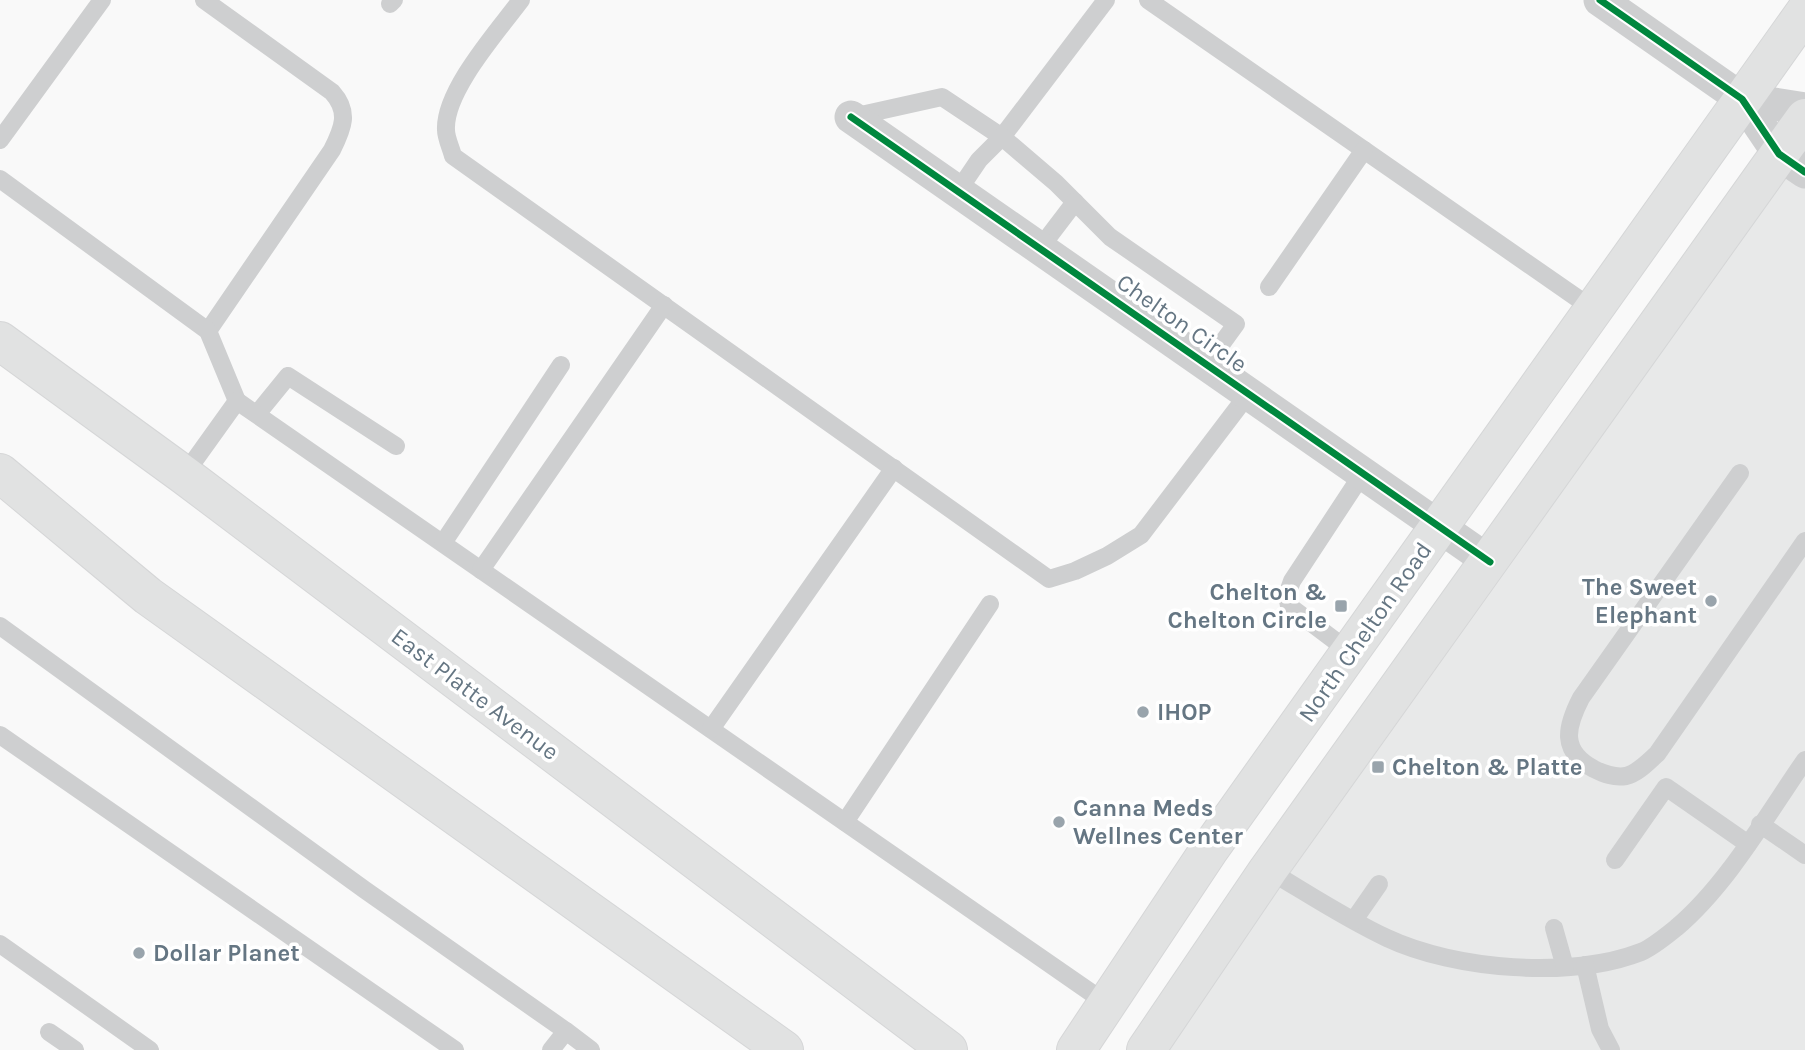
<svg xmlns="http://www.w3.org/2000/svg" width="1805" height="1050" viewBox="0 0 1805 1050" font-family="Karla,sans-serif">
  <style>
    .built { fill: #e8e9e9 }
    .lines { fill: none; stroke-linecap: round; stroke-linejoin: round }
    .secondary-casing { stroke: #d5d6d7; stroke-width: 40 }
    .primary-casing { stroke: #d5d6d7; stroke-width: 40 }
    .service { stroke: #cecfd0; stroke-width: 18 }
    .minor { stroke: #cecfd0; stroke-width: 33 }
    .secondary { stroke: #e1e2e2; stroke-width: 38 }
    .primary { stroke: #e1e2e2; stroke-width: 38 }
    .cycleway-casing { stroke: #fff; stroke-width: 11 }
    .cycleway { stroke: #00873e; stroke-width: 7 }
    .poi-dot { fill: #99a4ac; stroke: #fff; stroke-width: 2.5 }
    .labels { text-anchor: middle; stroke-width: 7; stroke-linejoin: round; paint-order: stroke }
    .street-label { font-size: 24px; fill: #657683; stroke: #fff }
    .poi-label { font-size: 24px; font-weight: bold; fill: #657683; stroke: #fff; text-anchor: start }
  </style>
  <rect width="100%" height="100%" fill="#f9f9f9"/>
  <path class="built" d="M 1805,148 L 1805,1050 L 1162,1050 Z"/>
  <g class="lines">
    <defs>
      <g id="secondary">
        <path d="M 1076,1050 L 1209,850 L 1805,12"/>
        <path d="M 1146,1050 L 1268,870 L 1805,118"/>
      </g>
      <g id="primary">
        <path d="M 0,341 L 184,475 L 948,1050"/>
        <path d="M 0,473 L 148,596 L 784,1050"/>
      </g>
    </defs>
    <use href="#secondary" class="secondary-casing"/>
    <use href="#primary" class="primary-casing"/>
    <g class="service">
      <path d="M 204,0 L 332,92 C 350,112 343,128 332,150 L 208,331"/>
      <path d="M 521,0 C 498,31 444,91 446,130 C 446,138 451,148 453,156 L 1049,579 L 1075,571 L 1107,556 L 1141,535 L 1249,393"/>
      <path d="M 1148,0 L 1593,309"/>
      <path d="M 390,4 L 394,0"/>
      <path d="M 852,117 L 942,97 L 1002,137 L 1106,0"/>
      <path d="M 0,140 L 102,0"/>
      <path d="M 0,179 L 208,331 L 237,401"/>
      <path d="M 958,191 L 979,160 L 1002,137 L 1056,183 L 1110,237 L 1236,324 L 1207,364"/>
      <path d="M 1040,248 L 1075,202"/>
      <path d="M 1269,287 L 1364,150"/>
      <path d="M 257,414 L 288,376 L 396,446"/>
      <path d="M 1740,473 L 1581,698 C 1566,727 1560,751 1594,769 C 1604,774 1614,778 1626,776 C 1638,773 1648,762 1657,754 L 1805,541"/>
      <path d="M 184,475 L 237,401 L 1106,1003"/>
      <path d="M 443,543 L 561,365"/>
      <path d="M 481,570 L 664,305"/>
      <path d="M 0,626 L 365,890 L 566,1031"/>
      <path d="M 1350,652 L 1289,606 L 1287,595 L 1292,581 L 1363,473"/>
      <path d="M 711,729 L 894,468"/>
      <path d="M 0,735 L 455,1050"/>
      <path d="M 845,822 L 990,604"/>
      <path d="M 1760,824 L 1805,855"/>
      <path d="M 1615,860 L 1666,787 L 1748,844"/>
      <path d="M 1268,870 C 1307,893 1346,919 1387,938 C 1455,970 1572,979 1641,952 C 1653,947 1666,936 1676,928 C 1727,885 1767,815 1805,760"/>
      <path d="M 1354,920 L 1379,884"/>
      <path d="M 1554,928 L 1565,967"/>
      <path d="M 0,944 L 150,1050"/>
      <path d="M 1585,965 L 1600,1029 L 1611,1050"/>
      <path d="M 49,1032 L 75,1050"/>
      <path d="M 551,1050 L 566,1031 L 591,1050"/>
    </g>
    <g class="minor">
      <path d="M 1600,0 L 1742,99 L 1779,154 L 1805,172"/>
      <path d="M 1742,99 L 1805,109"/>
      <path d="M 851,117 L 1490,562"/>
    </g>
    <use href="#secondary" class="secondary"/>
    <use href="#primary" class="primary"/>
    <defs>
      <g id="cycleway">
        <path d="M 1600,0 L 1742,99 L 1779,154 L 1805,172"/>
        <path d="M 851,117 L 1490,562"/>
      </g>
    </defs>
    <use href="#cycleway" class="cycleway-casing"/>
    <use href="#cycleway" class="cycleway"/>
  </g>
  <g class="poi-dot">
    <circle cx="1711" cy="601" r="7"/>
    <rect x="1334" y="599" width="14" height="14" rx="3.5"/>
    <circle cx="1143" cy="712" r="7"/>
    <rect x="1371" y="760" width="14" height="14" rx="3.5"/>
    <circle cx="1059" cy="822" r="7"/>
    <circle cx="139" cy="953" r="7"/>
  </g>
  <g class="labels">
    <g class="street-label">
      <text transform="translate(1182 323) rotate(35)" y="8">Chelton Circle</text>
      <text transform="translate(1365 632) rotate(-55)" y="8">North Chelton Road</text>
      <text transform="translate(475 694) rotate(37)" y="8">East Platte Avenue</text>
    </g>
    <g class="poi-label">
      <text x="1697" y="595" text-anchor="end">The Sweet<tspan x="1697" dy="28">Elephant</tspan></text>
      <text x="1327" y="600" text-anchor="end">Chelton &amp;<tspan x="1327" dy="28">Chelton Circle</tspan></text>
      <text x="1157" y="720">IHOP</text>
      <text x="1392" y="775">Chelton &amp; Platte</text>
      <text x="1073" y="816">Canna Meds<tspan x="1073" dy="28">Wellnes Center</tspan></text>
      <text x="153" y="961">Dollar Planet</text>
    </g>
  </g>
</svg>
